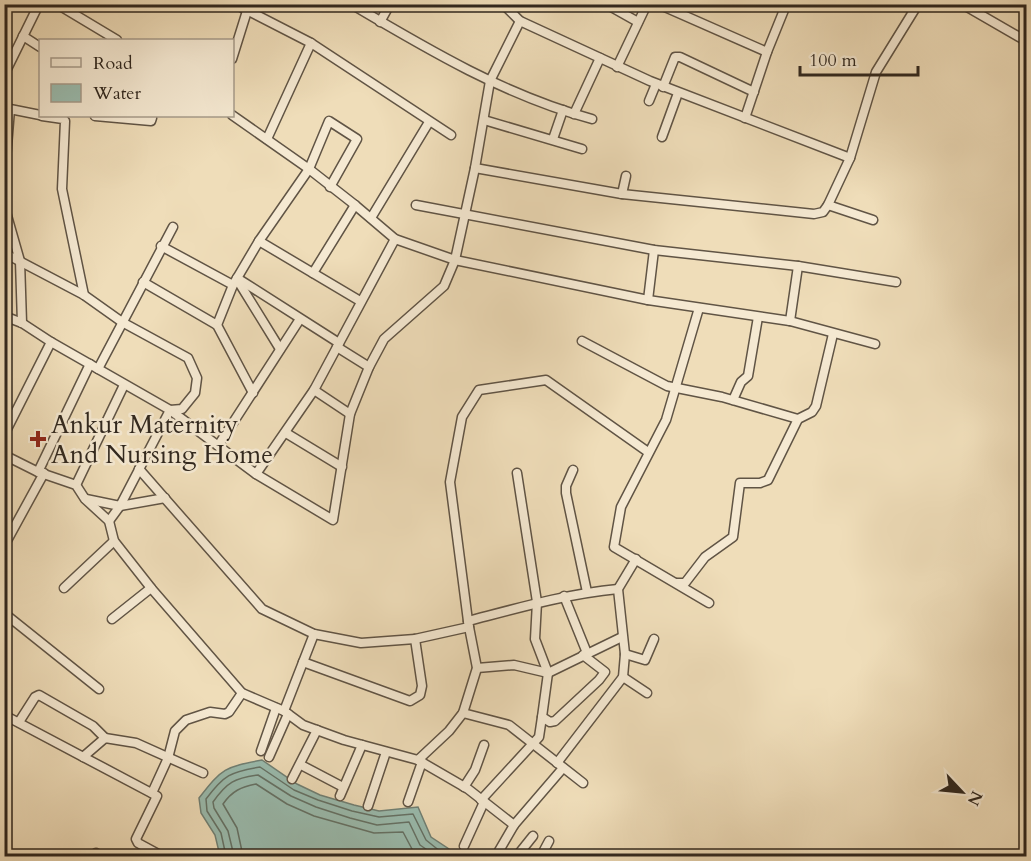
<svg xmlns="http://www.w3.org/2000/svg" width="1031" height="861" viewBox="0 0 1031 861" font-family="Cardo,serif">
  <style>
    .water { fill: #9abcaf; stroke: #708075; stroke-width: 1.5 }
    .lines { fill: none; stroke-linecap: round; stroke-linejoin: round }
    .shore { stroke: #657266; stroke-width: 1.5 }
    .minor-casing { stroke: #605445; stroke-width: 11 }
    .minor { stroke: #f5e9d2; stroke-width: 8 }
    .poi-dot { fill: #8f2418; stroke: #f5e9d2; stroke-width: 2 }
    .labels { text-anchor: middle; stroke-width: 5; stroke-linejoin: round; paint-order: stroke }
    .poi-label { font-size: 26px; fill: #30271e; stroke: #f5e9d2; text-anchor: start }
  </style>
  <rect width="100%" height="100%" fill="#efddb9"/>
  <filter id="stains"><feTurbulence type="fractalNoise" baseFrequency=".00333" numOctaves="4"/><feColorMatrix values="0 0 0 0 .2 0 0 0 0 .09 0 0 0 0 .02 0 0 0 .5 -.17"/></filter>
  <radialGradient id="worn" r=".72"><stop offset=".6" stop-color="#630" stop-opacity="0"/><stop offset="1" stop-color="#630" stop-opacity=".3"/></radialGradient>
  <path class="water" d="M 262,760 L 297,784 L 320,795 L 354,805 L 379,811 L 418,807 L 431,837 L 449,849 L 452,856 L 220,856 L 215,835 L 201,813 L 199,798 C 222,768 225,767 262,760 Z"/>
  <g class="lines">
    <g class="shore">
      <path d="M 226,856 L 221,833 L 207,811 L 206,799 C 224,775 230,772 260,767 L 294,790 L 318,800 L 352,811 L 379,817 L 413,814 L 426,840 L 446,856"/>
      <path d="M 234,856 L 228,831 L 214,808 L 213,802 C 227,782 235,778 258,775 L 291,796 L 316,807 L 350,818 L 377,825 L 409,822 L 420,845 L 436,856"/>
      <path d="M 243,856 L 237,828 L 223,804 C 232,791 241,787 256,784 L 287,804 L 314,816 L 374,833 L 403,832 L 412,849 L 420,856"/>
    </g>
    <defs>
      <g id="minor">
        <path d="M 57,4 L 117,40"/>
        <path d="M 235,4 L 311,43 L 451,135"/>
        <path d="M 351,4 C 427,49 506,96 592,119"/>
        <path d="M 503,4 L 520,21 L 650,81 L 850,158"/>
        <path d="M 606,4 L 638,22"/>
        <path d="M 658,4 L 767,52"/>
        <path d="M 962,4 L 1026,41"/>
        <path d="M 380,22 L 390,4"/>
        <path d="M 23,36 L 40,47"/>
        <path d="M 232,59 L 247,11"/>
        <path d="M 617,67 L 647,4"/>
        <path d="M 4,75 L 39,4"/>
        <path d="M 663,87 L 675,57 L 680,57 L 754,92"/>
        <path d="M 649,101 L 656,84"/>
        <path d="M 574,114 L 600,58"/>
        <path d="M 232,115 L 309,169 L 355,205 L 395,239 L 455,260 L 648,300 L 790,321 L 875,344"/>
        <path d="M 42,116 L 63,119 L 65,121 L 62,189 L 84,295"/>
        <path d="M 95,116 L 151,121 L 152,118 L 149,116"/>
        <path d="M 745,118 L 767,52 L 784,10"/>
        <path d="M 484,120 L 582,149"/>
        <path d="M 662,137 L 678,93"/>
        <path d="M 267,139 L 311,43"/>
        <path d="M 553,139 L 563,110"/>
        <path d="M 475,168 L 622,194 L 814,214 L 823,212 L 828,205 L 850,158 L 876,72 L 918,4"/>
        <path d="M 4,184 L 10,109 L 40,115"/>
        <path d="M 622,194 L 626,176"/>
        <path d="M 4,205 L 20,261 L 22,323"/>
        <path d="M 416,205 L 654,250 L 798,266 L 896,282"/>
        <path d="M 828,205 L 873,220"/>
        <path d="M 371,218 L 429,122"/>
        <path d="M 259,241 L 360,301"/>
        <path d="M 161,246 L 233,285"/>
        <path d="M 4,253 L 84,295 L 122,322 L 188,358 L 197,378 L 195,393 L 182,409 L 170,410 L 120,506 L 109,521"/>
        <path d="M 313,273 L 355,205"/>
        <path d="M 237,278 L 339,343"/>
        <path d="M 238,281 L 280,349"/>
        <path d="M 143,282 L 217,325 L 253,393"/>
        <path d="M 648,300 L 654,250"/>
        <path d="M 699,308 L 666,420 L 621,507 L 614,547 L 709,603"/>
        <path d="M 4,316 L 22,323 L 51,342 L 170,410 L 256,474 L 333,520 L 350,414 L 369,367 L 384,339 L 444,286 L 455,260 L 475,168 L 490,81 L 520,21"/>
        <path d="M 790,321 L 798,266"/>
        <path d="M 217,325 L 233,285 L 259,241 L 309,169 L 329,121 L 357,139 L 330,187"/>
        <path d="M 582,341 L 667,386 L 722,397 L 798,419"/>
        <path d="M 337,347 L 369,367"/>
        <path d="M 98,369 L 173,227"/>
        <path d="M 314,390 L 350,414"/>
        <path d="M 733,400 L 741,382 L 748,376 L 758,317"/>
        <path d="M 286,433 L 342,467"/>
        <path d="M 4,435 L 51,342"/>
        <path d="M 218,446 L 300,319"/>
        <path d="M 4,455 L 38,472 L 76,485 L 85,499 L 109,521 L 114,541 L 151,588 L 242,693 L 284,711 L 303,725 L 344,740 L 418,760 L 468,789 L 514,825"/>
        <path d="M 139,469 L 262,609 L 314,634 L 361,643 L 415,639 L 469,627 L 468,621 C 518,608 566,594 618,589"/>
        <path d="M 573,470 L 566,486 L 566,493 L 587,592"/>
        <path d="M 38,472 L 90,364"/>
        <path d="M 517,473 L 537,602 L 535,639 L 548,673 L 542,717 L 550,722 L 555,721 L 599,680 L 605,672 L 583,655"/>
        <path d="M 256,474 L 314,390 L 395,239"/>
        <path d="M 76,485 L 124,385"/>
        <path d="M 86,499 L 120,506 L 165,498"/>
        <path d="M 4,546 L 44,473"/>
        <path d="M 677,583 L 685,583 L 705,557 L 733,537 L 740,483 L 760,483 L 768,480 L 798,419 L 812,412 L 816,406 L 833,334"/>
        <path d="M 64,588 L 114,541"/>
        <path d="M 564,596 L 587,653"/>
        <path d="M 4,613 L 99,689"/>
        <path d="M 112,619 L 151,588"/>
        <path d="M 468,621 L 450,482 L 462,417 L 479,390 L 546,380 L 648,452"/>
        <path d="M 625,654 L 645,660 L 654,639"/>
        <path d="M 303,662 L 410,701 L 420,695 L 422,686 L 415,639"/>
        <path d="M 477,668 L 514,665 L 548,673 L 622,637"/>
        <path d="M 623,677 L 647,693"/>
        <path d="M 284,711 L 314,634"/>
        <path d="M 463,713 L 509,725 L 583,783"/>
        <path d="M 4,715 L 157,796 L 136,839 L 138,843 L 162,856"/>
        <path d="M 19,722 L 35,697 L 39,695 L 93,726 L 105,738"/>
        <path d="M 261,751 L 276,708"/>
        <path d="M 83,757 L 105,738 L 136,743 L 203,773"/>
        <path d="M 269,757 L 288,714"/>
        <path d="M 418,760 L 449,731 L 463,713 L 477,668 L 469,627"/>
        <path d="M 557,763 L 623,677 L 625,654 L 618,589 L 636,559"/>
        <path d="M 301,765 L 343,787"/>
        <path d="M 292,779 L 317,730"/>
        <path d="M 464,787 L 475,770 L 484,745"/>
        <path d="M 152,793 L 168,758 L 175,731 L 186,720 L 210,712 L 225,714 L 229,712 L 242,693"/>
        <path d="M 340,796 L 362,745"/>
        <path d="M 481,800 L 539,737 L 542,717"/>
        <path d="M 408,802 L 422,762"/>
        <path d="M 368,806 L 386,752"/>
        <path d="M 464,846 L 484,802"/>
        <path d="M 95,856 L 96,853"/>
        <path d="M 140,856 L 146,848"/>
        <path d="M 496,856 L 514,825 L 563,768"/>
        <path d="M 517,856 L 533,836"/>
        <path d="M 541,856 L 549,841"/>
      </g>
    </defs>
    <use href="#minor" class="minor-casing"/>
    <use href="#minor" class="minor"/>
  </g>
  <path class="poi-dot" d="M35 430h6v6h6v6h-6v6h-6v-6h-6v-6h6z"/>
  <g class="labels">
    <g class="poi-label">
      <text x="51" y="433">Ankur Maternity<tspan x="51" dy="30">And Nursing Home</tspan></text>
    </g>
  </g>
  <rect width="1031" height="861" fill="none" stroke="#efddb9" stroke-width="24"/>
  <rect x="6" y="6" width="1019" height="849" fill="none" stroke="#30271e" stroke-width="3"/>
  <rect x="12" y="12" width="1007" height="837" fill="none" stroke="#30271e" stroke-width="1.5"/>
  <rect x="39" y="39" width="195" height="78" fill="#f5e9d2" stroke="#a69b8a" stroke-width="1.5"/>
  <rect x="51" y="58" width="30" height="9" fill="#f5e9d2" stroke="#a69b8a" stroke-width="1.5"/>
  <text x="93" y="69" font-size="18" fill="#30271e">Road</text>
  <rect x="51" y="84" width="30" height="18" fill="#9abcaf" stroke="#a69b8a" stroke-width="1.5"/>
  <text x="93" y="99" font-size="18" fill="#30271e">Water</text>
  <g transform="translate(962 792) rotate(116)" stroke="#f5e9d2" stroke-width="4.5" paint-order="stroke">
  <path d="M0-4.5L10 22L0 15L-10 22Z" fill="#30271e"/>
  <text y="-9" font-size="16" font-weight="bold" text-anchor="middle" fill="#30271e">N</text>
  </g>
  <path d="M800 66v9h118v-9" fill="none" stroke="#30271e" stroke-width="3"/>
  <text x="809" y="66" font-size="18" fill="#30271e" stroke="#f5e9d2" stroke-width="4.5" paint-order="stroke">100 m</text>
  <rect width="100%" height="100%" filter="url(#stains)"/>
  <rect width="100%" height="100%" fill="url(#worn)"/>
</svg>
